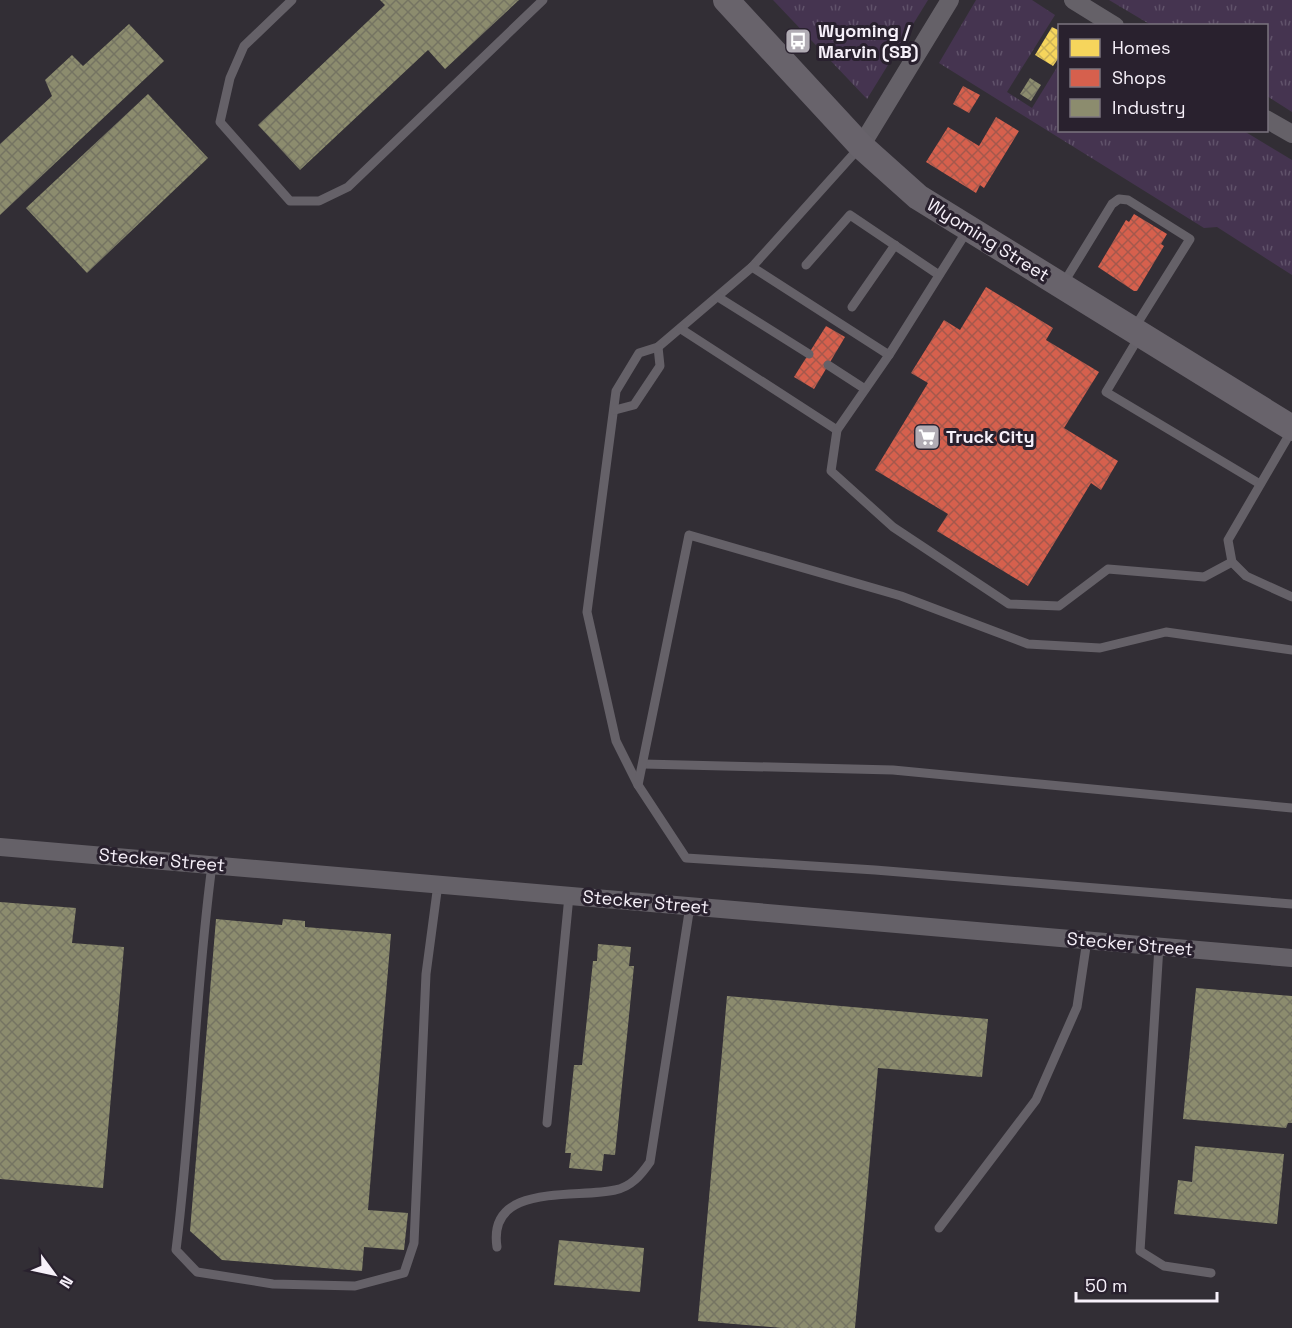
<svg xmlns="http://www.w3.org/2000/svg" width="1292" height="1328" viewBox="0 0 1292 1328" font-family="'Space Grotesk',sans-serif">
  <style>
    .grass { fill: url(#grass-tufts) }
    .homes { fill: url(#homes-cross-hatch) }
    .shops { fill: url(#shops-cross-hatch) }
    .industry { fill: url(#industry-cross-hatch) }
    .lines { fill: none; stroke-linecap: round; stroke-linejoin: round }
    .service { stroke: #656168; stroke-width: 9 }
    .minor { stroke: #656168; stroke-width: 18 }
    .secondary { stroke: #68636b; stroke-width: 26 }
    .labels { text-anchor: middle; stroke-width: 6; stroke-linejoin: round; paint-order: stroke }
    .poi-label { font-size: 18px; font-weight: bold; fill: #f6f0f9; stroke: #29212e; text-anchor: start }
    .street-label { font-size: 18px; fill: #f6f0f9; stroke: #29212e }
  </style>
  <defs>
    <pattern id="grass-tufts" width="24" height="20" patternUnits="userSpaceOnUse" patternTransform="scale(1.5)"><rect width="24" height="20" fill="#453450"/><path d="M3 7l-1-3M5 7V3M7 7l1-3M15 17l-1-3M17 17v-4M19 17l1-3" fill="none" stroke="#60526a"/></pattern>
    <pattern id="homes-cross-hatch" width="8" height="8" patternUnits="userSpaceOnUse" patternTransform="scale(1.5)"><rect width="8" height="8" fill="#f6d55c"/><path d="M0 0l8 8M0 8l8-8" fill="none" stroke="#cbb258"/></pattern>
    <pattern id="shops-cross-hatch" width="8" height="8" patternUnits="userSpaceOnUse" patternTransform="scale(1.5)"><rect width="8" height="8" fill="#d6604d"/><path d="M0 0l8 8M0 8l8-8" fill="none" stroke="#a5584c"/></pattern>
    <pattern id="industry-cross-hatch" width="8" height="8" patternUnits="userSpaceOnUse" patternTransform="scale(1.5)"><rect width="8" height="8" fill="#8c8c6e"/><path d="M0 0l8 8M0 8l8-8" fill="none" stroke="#757462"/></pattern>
  </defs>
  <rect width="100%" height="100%" fill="#322e35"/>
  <g class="grass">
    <path d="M 773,0 L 928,0 L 867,99 Z"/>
    <path d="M 976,0 L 1032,0 L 1055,15 L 1007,92 L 1032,108 L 1059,64 L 1060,130 L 1244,131 L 1292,160 L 1292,275 L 1217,227 L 1204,228 L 939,63 Z"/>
    <path d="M 1109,0 L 1292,0 L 1292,112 L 1267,96 L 1266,26 L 1151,25 Z"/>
  </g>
  <path class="homes" d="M 1052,27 L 1060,31 L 1060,56 L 1053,66 L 1035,55 Z"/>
  <g class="shops">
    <path d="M 963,86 L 980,95 L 969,113 L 953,104 Z"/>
    <path d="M 996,117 L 1019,131 L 984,188 L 980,185 L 976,193 L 926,162 L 948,127 L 979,146 Z"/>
    <path d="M 1134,214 L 1167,234 L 1161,244 L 1164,246 L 1137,291 L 1134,291 L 1098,267 L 1126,220 L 1129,222 Z"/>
    <path d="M 986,287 L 1053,328 L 1046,340 L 1099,372 L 1064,428 L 1118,461 L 1101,490 L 1091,483 L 1028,586 L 937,531 L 948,514 L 875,470 L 928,383 L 911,373 L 944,320 L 960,330 Z"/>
    <path d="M 826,326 L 845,337 L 814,389 L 794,377 Z"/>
  </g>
  <g class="industry">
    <path d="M 380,0 L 519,0 L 445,69 L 428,50 L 300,170 L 258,125 L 385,5 Z"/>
    <path d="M 129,24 L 164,61 L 0,215 L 0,144 L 52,96 L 45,80 L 72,55 L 83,66 Z"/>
    <path d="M 1030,78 L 1041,85 L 1031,101 L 1020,94 Z"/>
    <path d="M 148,94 L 208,158 L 87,273 L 26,208 Z"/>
    <path d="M 0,902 L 76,908 L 72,943 L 124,947 L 103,1188 L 0,1179 Z"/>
    <path d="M 216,919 L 282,925 L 283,919 L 305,921 L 305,927 L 391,934 L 368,1210 L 408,1213 L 404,1250 L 364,1247 L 362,1271 L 222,1260 L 190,1231 Z"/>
    <path d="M 598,944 L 631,947 L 629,966 L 634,966 L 615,1155 L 604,1154 L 602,1171 L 569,1168 L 571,1153 L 565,1153 L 574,1065 L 582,1065 L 593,961 L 597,961 Z"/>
    <path d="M 1196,988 L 1292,996 L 1292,1123 L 1288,1123 L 1286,1128 L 1183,1119 Z"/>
    <path d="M 727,996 L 988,1019 L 982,1077 L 878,1068 L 855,1328 L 782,1328 L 698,1321 Z"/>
    <path d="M 1195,1146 L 1284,1154 L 1277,1224 L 1174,1214 L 1178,1180 L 1192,1182 Z"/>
    <path d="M 559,1240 L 644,1248 L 640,1292 L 554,1285 Z"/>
  </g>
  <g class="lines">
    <g class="service">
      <path d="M 292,0 L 244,46 L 230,78 L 220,122 L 290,201 L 319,201 L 348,187 L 543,0"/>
      <path d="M 859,148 L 752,267 L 658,347 L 639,353 L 616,391 L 587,612 L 616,741 L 638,785 L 686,858 L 875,870 L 1292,904"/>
      <path d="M 806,265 L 850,215 L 939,275"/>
      <path d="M 752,267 L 889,355 L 967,231"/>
      <path d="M 1063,284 L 1112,204 L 1119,199 L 1128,200 L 1190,239 L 1135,327"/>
      <path d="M 718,297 L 809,354"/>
      <path d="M 852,307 L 895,245"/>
      <path d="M 681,329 L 837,430"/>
      <path d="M 1139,337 L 1106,392 L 1260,484"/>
      <path d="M 889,355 L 837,430 L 831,471 L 893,527 L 1009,604 L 1059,606 L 1108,569 L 1204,577 L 1232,562"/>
      <path d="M 828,365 L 865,389"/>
      <path d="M 615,410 L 634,405 L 660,366 L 658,347"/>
      <path d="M 1292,430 L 1228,540 L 1232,562 L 1246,576 L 1292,597"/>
      <path d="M 643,764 L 893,770 L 1292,808"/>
      <path d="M 638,785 L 689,535 L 901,596 L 1028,644 L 1100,648 L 1166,632 L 1292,650"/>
      <path d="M 212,865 C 195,993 192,1122 176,1250 L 197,1272 L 273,1284 L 355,1286 L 404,1273 L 414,1243 L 426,974 L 438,884"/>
      <path d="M 1159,946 L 1140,1251 L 1164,1266 L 1211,1273"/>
      <path d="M 547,1123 L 569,896"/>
      <path d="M 939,1228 L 1036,1100 L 1077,1007 L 1087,940"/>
      <path d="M 497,1247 C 487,1182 576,1199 615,1190 C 631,1187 641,1175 650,1162 L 690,906"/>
    </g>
    <g class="minor">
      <path d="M 1073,0 L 1115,26"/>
      <path d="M 1266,119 L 1292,134"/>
      <path d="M 861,146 L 950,0"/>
      <path d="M 0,847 L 1292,958"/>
    </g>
    <path class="secondary" d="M 726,0 L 861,146 L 918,197 L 1292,428"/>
  </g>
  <defs>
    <symbol id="bus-square" viewBox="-11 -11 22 22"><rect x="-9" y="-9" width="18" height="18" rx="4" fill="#b1acb4" stroke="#29212e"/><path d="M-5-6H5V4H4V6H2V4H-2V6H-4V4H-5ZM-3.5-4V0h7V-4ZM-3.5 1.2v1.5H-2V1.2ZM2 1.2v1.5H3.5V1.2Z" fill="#fff"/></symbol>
    <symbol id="supermarket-square" viewBox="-11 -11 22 22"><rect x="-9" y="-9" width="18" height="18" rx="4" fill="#b1acb4" stroke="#29212e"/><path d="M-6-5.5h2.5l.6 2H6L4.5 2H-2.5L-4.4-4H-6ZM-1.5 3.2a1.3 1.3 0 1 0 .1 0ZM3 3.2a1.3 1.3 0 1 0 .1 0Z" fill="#fff"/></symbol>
  </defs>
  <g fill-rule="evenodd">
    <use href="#bus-square" x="783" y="26" width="30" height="30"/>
    <use href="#supermarket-square" x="912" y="422" width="30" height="30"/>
  </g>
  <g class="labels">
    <g class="poi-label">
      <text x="818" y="37">Wyoming /<tspan x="818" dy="21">Marvin (SB)</tspan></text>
      <text x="946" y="443">Truck City</text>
    </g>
    <g class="street-label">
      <text transform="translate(988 240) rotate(32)" y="6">Wyoming Street</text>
      <text transform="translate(162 860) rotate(5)" y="6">Stecker Street</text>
      <text transform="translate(646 902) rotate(5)" y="6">Stecker Street</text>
      <text transform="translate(1130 944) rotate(5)" y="6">Stecker Street</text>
    </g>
  </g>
  <rect x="1058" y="24" width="210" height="108" fill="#29212e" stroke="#7b747f" stroke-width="1.5"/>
  <rect x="1070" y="39" width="30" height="18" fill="#f6d55c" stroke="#7b747f" stroke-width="1.5"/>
  <text x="1112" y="54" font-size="18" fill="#f6f0f9">Homes</text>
  <rect x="1070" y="69" width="30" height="18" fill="#d6604d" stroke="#7b747f" stroke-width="1.5"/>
  <text x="1112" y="84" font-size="18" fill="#f6f0f9">Shops</text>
  <rect x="1070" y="99" width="30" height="18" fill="#8c8c6e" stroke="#7b747f" stroke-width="1.5"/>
  <text x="1112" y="114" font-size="18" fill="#f6f0f9">Industry</text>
  <g transform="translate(54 1274) rotate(123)" stroke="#29212e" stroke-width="4.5" paint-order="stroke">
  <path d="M0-4.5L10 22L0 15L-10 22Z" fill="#f6f0f9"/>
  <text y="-9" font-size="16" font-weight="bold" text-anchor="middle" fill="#f6f0f9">N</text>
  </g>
  <path d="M1076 1292v9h141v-9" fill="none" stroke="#f6f0f9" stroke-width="3"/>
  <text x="1085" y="1292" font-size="18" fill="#f6f0f9" stroke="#29212e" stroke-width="4.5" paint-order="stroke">50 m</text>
</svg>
